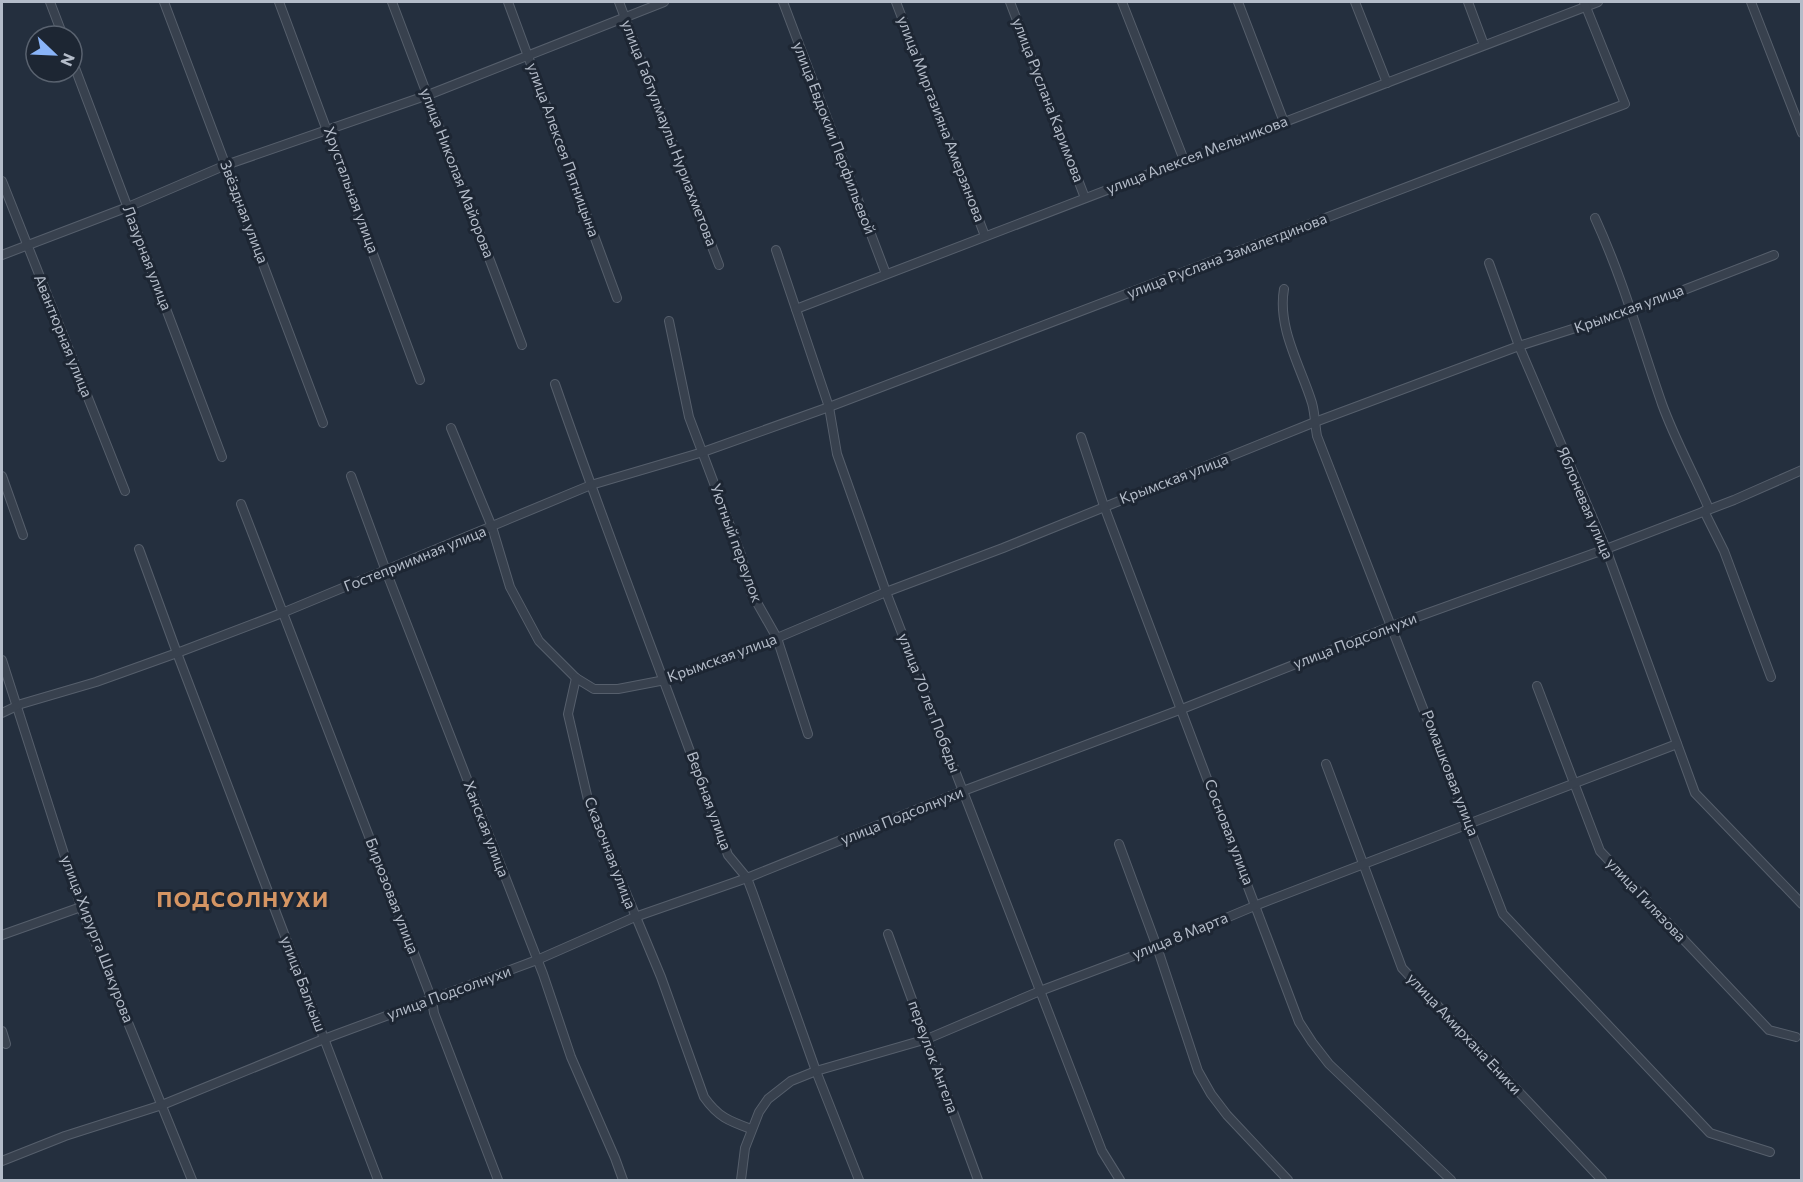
<svg xmlns="http://www.w3.org/2000/svg" width="1803" height="1182" viewBox="0 0 1803 1182" font-family="Commissioner,sans-serif">
  <style>
    .lines { fill: none; stroke-linecap: round; stroke-linejoin: round }
    .minor-casing { stroke: #565f6c; stroke-width: 10 }
    .minor { stroke: #38414e; stroke-width: 8 }
    .labels { text-anchor: middle; stroke-width: 6; stroke-linejoin: round; paint-order: stroke }
    .street-label { font-size: 15px; fill: #b4bcc9; stroke: #1d2633 }
    .district-label { font-size: 21px; font-weight: bold; letter-spacing: 1.5px; fill: #d59563; stroke: #1d2633 }
  </style>
  <rect width="100%" height="100%" fill="#242f3e"/>
  <g class="lines">
    <defs>
      <g id="minor">
        <path d="M 50,2 L 63,36"/>
        <path d="M 164,2 L 323,423"/>
        <path d="M 279,2 L 420,380"/>
        <path d="M 392,2 L 522,345"/>
        <path d="M 508,2 L 617,298"/>
        <path d="M 619,2 L 719,265"/>
        <path d="M 783,2 L 886,274"/>
        <path d="M 896,2 L 985,236"/>
        <path d="M 1010,2 L 1085,198"/>
        <path d="M 1122,2 L 1184,160"/>
        <path d="M 1238,2 L 1284,122"/>
        <path d="M 1355,2 L 1387,83"/>
        <path d="M 1468,2 L 1484,45"/>
        <path d="M 1751,2 L 1802,133"/>
        <path d="M 72,60 L 222,457"/>
        <path d="M 2,181 L 125,491"/>
        <path d="M 1595,218 C 1623,279 1640,341 1662,404 C 1675,440 1694,474 1709,509"/>
        <path d="M 776,250 L 829,407 L 837,454 L 886,592 L 1102,1151 L 1120,1180"/>
        <path d="M 2,255 L 128,207 L 226,165 L 428,95 L 664,2"/>
        <path d="M 1489,263 L 1519,346 L 1606,549 L 1695,793 L 1802,904"/>
        <path d="M 1284,289 C 1277,328 1301,367 1312,403 C 1315,414 1315,425 1317,436 L 1503,914 L 1710,1133 L 1770,1152"/>
        <path d="M 796,309 L 1598,2"/>
        <path d="M 669,321 L 689,417 L 741,555 L 751,592 L 777,638 L 808,734"/>
        <path d="M 555,384 C 610,542 671,697 728,855 L 747,878 L 753,894 L 816,1071 L 859,1180"/>
        <path d="M 451,428 L 492,527 L 510,587 L 539,641 L 576,678 L 594,689 L 618,689 L 665,680 L 777,638 L 886,592 L 1003,548 L 1315,422 L 1519,346 L 1632,310 L 1774,255"/>
        <path d="M 1081,437 L 1104,506 L 1299,1022 L 1312,1042 L 1329,1064 L 1451,1180"/>
        <path d="M 2,476 L 23,535"/>
        <path d="M 351,476 L 386,571 L 543,974 L 571,1057 L 615,1158 L 623,1180"/>
        <path d="M 241,504 L 432,1000 L 434,1013 L 498,1180"/>
        <path d="M 1704,511 L 1724,551 L 1771,677"/>
        <path d="M 139,549 L 177,653 L 378,1180"/>
        <path d="M 2,660 L 81,907 L 192,1180"/>
        <path d="M 576,678 L 568,714 L 589,804 L 661,977 L 704,1097 C 718,1117 729,1121 751,1129"/>
        <path d="M 1537,686 L 1600,851 L 1769,1030 L 1796,1037"/>
        <path d="M 2,713 L 21,704 L 96,682 L 177,653 L 282,613 L 591,485 L 703,452 L 829,407 L 1625,104 L 1584,2"/>
        <path d="M 1326,764 L 1402,968 L 1602,1180"/>
        <path d="M 1119,844 L 1157,947 L 1198,1071 L 1211,1094 L 1227,1115 L 1288,1180"/>
        <path d="M 888,934 L 978,1180"/>
        <path d="M 2,935 L 81,907"/>
        <path d="M 2,1031 L 6,1044"/>
        <path d="M 2,1161 L 65,1136 L 162,1105 L 324,1039 L 537,960 L 635,917 L 747,878 L 963,791 L 1182,709 L 1392,626 L 1606,549 L 1734,500 L 1802,470"/>
        <path d="M 741,1180 L 745,1148 L 759,1112 L 768,1099 L 791,1081 L 816,1071 L 927,1039 L 1040,991 L 1157,947 L 1257,905 L 1677,744"/>
      </g>
    </defs>
    <use href="#minor" class="minor-casing"/>
    <use href="#minor" class="minor"/>
  </g>
  <g class="labels">
    <g class="street-label">
      <text transform="translate(1048 100) rotate(69)" y="5">улица Руслана Каримова</text>
      <text transform="translate(941 119) rotate(69)" y="5">улица Миргазияна Амерзянова</text>
      <text transform="translate(669 133) rotate(69)" y="5">улица Габтулмаулы Нуриахметова</text>
      <text transform="translate(834 138) rotate(69)" y="5">улица Евдокии Перфильевой</text>
      <text transform="translate(563 150) rotate(70)" y="5">улица Алексея Пятницына</text>
      <text transform="translate(1197 155) rotate(-21)" y="5">улица Алексея Мельникова</text>
      <text transform="translate(457 173) rotate(69)" y="5">улица Николая Майорова</text>
      <text transform="translate(351 190) rotate(70)" y="5">Хрустальная улица</text>
      <text transform="translate(244 212) rotate(69)" y="5">Звёздная улица</text>
      <text transform="translate(1227 256) rotate(-21)" y="5">улица Руслана Замалетдинова</text>
      <text transform="translate(147 258) rotate(69)" y="5">Лазурная улица</text>
      <text transform="translate(1629 309) rotate(-20)" y="5">Крымская улица</text>
      <text transform="translate(63 336) rotate(68)" y="5">Авантюрная улица</text>
      <text transform="translate(1174 479) rotate(-21)" y="5">Крымская улица</text>
      <text transform="translate(1585 503) rotate(67)" y="5">Яблоневая улица</text>
      <text transform="translate(736 543) rotate(70)" y="5">Уютный переулок</text>
      <text transform="translate(415 559) rotate(-22)" y="5">Гостеприимная улица</text>
      <text transform="translate(1355 641) rotate(-21)" y="5">улица Подсолнухи</text>
      <text transform="translate(722 658) rotate(-20)" y="5">Крымская улица</text>
      <text transform="translate(929 703) rotate(69)" y="5">улица 70 лет Победы</text>
      <text transform="translate(1450 773) rotate(69)" y="5">Ромашковая улица</text>
      <text transform="translate(709 801) rotate(70)" y="5">Вербная улица</text>
      <text transform="translate(902 816) rotate(-22)" y="5">улица Подсолнухи</text>
      <text transform="translate(486 829) rotate(69)" y="5">Ханская улица</text>
      <text transform="translate(1229 832) rotate(69)" y="5">Сосновая улица</text>
      <text transform="translate(610 853) rotate(69)" y="5">Сказочная улица</text>
      <text transform="translate(392 896) rotate(69)" y="5">Бирюзовая улица</text>
      <text transform="translate(1646 900) rotate(47)" y="5">улица Гилязова</text>
      <text transform="translate(1180 936) rotate(-22)" y="5">улица 8 Марта</text>
      <text transform="translate(97 939) rotate(69)" y="5">улица Хирурга Шакурова</text>
      <text transform="translate(303 984) rotate(69)" y="5">улица Балкыш</text>
      <text transform="translate(449 993) rotate(-20)" y="5">улица Подсолнухи</text>
      <text transform="translate(1464 1034) rotate(47)" y="5">улица Амирхана Еники</text>
      <text transform="translate(933 1057) rotate(70)" y="5">переулок Ангела</text>
    </g>
    <g class="district-label">
      <text x="243" y="907">ПОДСОЛНУХИ</text>
    </g>
  </g>
  <rect width="1803" height="1182" fill="none" stroke="#b4bcc9" stroke-width="6"/>
  <g transform="translate(54 54) rotate(113)"><circle r="28" fill="#1d2633" stroke="#59626f" stroke-width="1.5"/>
  <path d="M0-4.5L10 22L0 15L-10 22Z" fill="#8ab4f8"/>
  <text y="-9" font-size="16" font-weight="bold" text-anchor="middle" fill="#b4bcc9">N</text>
  </g>
</svg>
